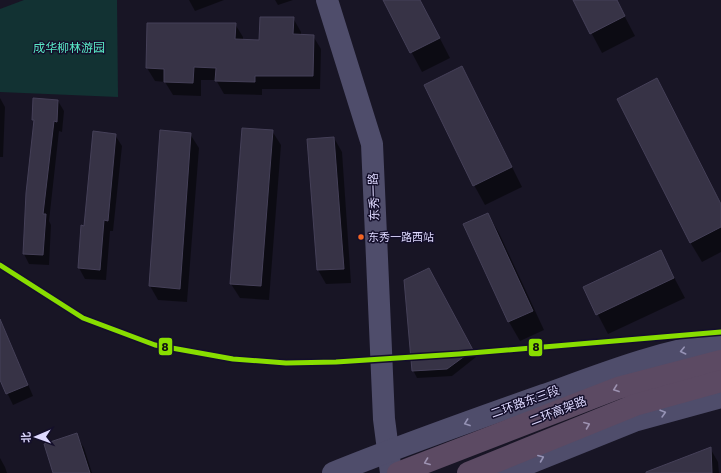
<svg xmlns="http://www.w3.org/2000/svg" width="721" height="473" viewBox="0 0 721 473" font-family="'Golos Text','Noto Sans SC',sans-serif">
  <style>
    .green { fill: #123233 }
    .shadow { fill: #0007 }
    .building { fill: #373346; stroke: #454058 }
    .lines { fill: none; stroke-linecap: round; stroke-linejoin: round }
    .secondary { stroke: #4f4d6b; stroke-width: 22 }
    .highway { stroke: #5c4a63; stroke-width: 22 }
    .metro-1-casing { stroke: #140f2b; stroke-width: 8 }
    .metro-1 { stroke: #8d0; stroke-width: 5 }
    .oneway { stroke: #9693b5 }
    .oneway2 { stroke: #9d92b1 }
    .bus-dot { fill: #f26522; stroke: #140f2b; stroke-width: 1.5 }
    .labels { text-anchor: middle; stroke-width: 3; stroke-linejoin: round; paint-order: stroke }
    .bus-label { font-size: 11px; fill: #ded9ff; stroke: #140f2b; text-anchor: start }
    .park-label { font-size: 12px; fill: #5aeac7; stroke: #140f2b }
    .street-label { font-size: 12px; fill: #ded9ff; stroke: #140f2b }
    .line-badge { stroke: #140f2b; stroke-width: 1.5 }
    .pale-badge-label { font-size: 11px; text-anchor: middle; font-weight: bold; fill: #111 }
  </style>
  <rect width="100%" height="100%" fill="#181525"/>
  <path class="green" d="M 24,0 L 117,0 L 118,97 L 0,92 L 0,9 Z"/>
  <g class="shadow">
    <path d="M 189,0 L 224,0 L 195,11 Z"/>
    <path d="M 275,0 L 293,0 L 278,5 Z"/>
    <path d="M 384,0 L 420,0 L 450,58 L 422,72 Z"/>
    <path d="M 574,0 L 616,0 L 635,36 L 602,53 Z"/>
    <path d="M 293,18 L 301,32 L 301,36 L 313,36 L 321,49 L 320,89 L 262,89 L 262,95 L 224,94 L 216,80 L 201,80 L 201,96 L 173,95 L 165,82 L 155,81 L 147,68 L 148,24 L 235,24 L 243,37 L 243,41 L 260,41 Z"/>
    <path d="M 462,67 L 522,187 L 485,205 L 474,185 Z"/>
    <path d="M 657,79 L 721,203 L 721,252 L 702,262 L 690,242 Z"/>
    <path d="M 0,98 L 5,107 L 3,157 L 0,157 Z"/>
    <path d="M 58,101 L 64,111 L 62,132 L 59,131 L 49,221 L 51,225 L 49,265 L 29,264 L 24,254 L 35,123 L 33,120 Z"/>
    <path d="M 272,131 L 281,145 L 269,300 L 240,298 L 231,284 Z"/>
    <path d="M 190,134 L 199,148 L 187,302 L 158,300 L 150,286 Z"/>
    <path d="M 115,135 L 122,146 L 113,231 L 110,231 L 106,280 L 85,279 L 79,268 L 84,227 Z"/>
    <path d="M 334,138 L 342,152 L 351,283 L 326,284 L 318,270 L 308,140 Z"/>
    <path d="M 488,214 L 499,233 L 544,330 L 520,341 L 509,322 L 464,225 Z"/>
    <path d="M 660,251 L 685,298 L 608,334 L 584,288 Z"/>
    <path d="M 433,276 L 476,357 L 452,376 L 417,378 L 413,370 Z"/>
    <path d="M 0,319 L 33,396 L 13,405 L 0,378 Z"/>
    <path d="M 76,435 L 84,448 L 92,473 L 55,473 Z"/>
    <path d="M 710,448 L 718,462 L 719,473 L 647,473 Z"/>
    <path d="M 0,458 L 5,467 L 7,473 L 0,473 Z"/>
  </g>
  <g class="building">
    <path d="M 383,0 L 420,0 L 440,38 L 410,53 Z"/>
    <path d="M 573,0 L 617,0 L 625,16 L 590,34 Z"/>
    <path d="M 260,17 L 294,17 L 293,34 L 314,35 L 313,76 L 255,76 L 255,82 L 215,81 L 216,68 L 194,67 L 193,83 L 164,82 L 164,69 L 146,68 L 147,23 L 236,23 L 235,39 L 259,40 Z"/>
    <path d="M 462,66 L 512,167 L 473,186 L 424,85 Z"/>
    <path d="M 657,78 L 721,204 L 721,227 L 690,243 L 617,99 Z"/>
    <path d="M 33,98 L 58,100 L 57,122 L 54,121 L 43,214 L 46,214 L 43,255 L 23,254 L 26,193 L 34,120 L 32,120 Z"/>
    <path d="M 242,128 L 273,130 L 261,286 L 230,284 Z"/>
    <path d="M 160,130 L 191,133 L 180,289 L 149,286 Z"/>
    <path d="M 93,131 L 116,134 L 108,221 L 104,220 L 100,270 L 78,268 L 81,225 L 84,226 Z"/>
    <path d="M 334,137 L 344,269 L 317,270 L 307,139 Z"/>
    <path d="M 488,213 L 533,311 L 508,322 L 463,224 Z"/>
    <path d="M 661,250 L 674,278 L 596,315 L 583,287 Z"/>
    <path d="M 429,268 L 473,350 L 447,369 L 412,371 L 404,280 Z"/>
    <path d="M 0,319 L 28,385 L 6,394 L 0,380 Z"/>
    <path d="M 77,433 L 90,473 L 53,473 L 44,444 Z"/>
    <path d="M 711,447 L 712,473 L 646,473 L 646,472 Z"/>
  </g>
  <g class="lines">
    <g class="secondary">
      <path d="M 327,0 L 372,144 L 384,419 L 391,473"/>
      <path d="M 333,473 C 402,445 473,420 544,395 C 599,375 662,350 721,343"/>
      <path d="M 505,473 L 634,421 L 721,397"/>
    </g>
    <g class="highway">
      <path d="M 398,473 L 618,388 L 721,361"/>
      <path d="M 468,473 L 635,405 L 721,381"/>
    </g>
    <defs>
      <path id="metro-1" d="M 0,265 L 83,318 L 155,345 L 233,359 L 286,363 L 336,362 L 459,354 L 721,332"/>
    </defs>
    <use href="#metro-1" class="metro-1-casing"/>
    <use href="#metro-1" class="metro-1"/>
  </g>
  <defs><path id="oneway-chevron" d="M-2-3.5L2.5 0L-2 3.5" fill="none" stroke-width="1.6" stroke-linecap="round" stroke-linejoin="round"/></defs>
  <g class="oneway">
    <use href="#oneway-chevron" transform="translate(683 351) rotate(167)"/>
    <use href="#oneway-chevron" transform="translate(663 413) rotate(-16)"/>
    <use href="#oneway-chevron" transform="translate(467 423) rotate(160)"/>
    <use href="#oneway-chevron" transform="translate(541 458) rotate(-22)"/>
  </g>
  <g class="oneway2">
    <use href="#oneway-chevron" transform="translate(616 389) rotate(160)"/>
    <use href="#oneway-chevron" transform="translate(587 425) rotate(-22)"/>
    <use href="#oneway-chevron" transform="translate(427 462) rotate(159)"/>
  </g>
  <circle class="bus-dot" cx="361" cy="237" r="3.5"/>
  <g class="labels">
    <g class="bus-label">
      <text x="368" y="241">东秀一路西站</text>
    </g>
    <g class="park-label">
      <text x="69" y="52">成华柳林游园</text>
    </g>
    <g class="street-label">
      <text transform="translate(374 197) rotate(-92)" y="4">东秀一路</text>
      <text transform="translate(525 402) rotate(-20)" y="4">二环路东三段</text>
      <text transform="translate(558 411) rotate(-21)" y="4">二环高架路</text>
    </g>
  </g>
  <g class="line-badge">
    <rect x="158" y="337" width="15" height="19" rx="4" fill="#8d0"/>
    <rect x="528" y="338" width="15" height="19" rx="4" fill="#8d0"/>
  </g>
  <g class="pale-badge-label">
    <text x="165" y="351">8</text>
    <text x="536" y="351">8</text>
  </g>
  <g transform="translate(36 437) rotate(268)" stroke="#140f2b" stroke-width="3" paint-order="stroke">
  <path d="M0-3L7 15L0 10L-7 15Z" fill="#ded9ff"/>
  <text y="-6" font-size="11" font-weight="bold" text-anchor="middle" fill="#ded9ff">北</text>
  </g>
</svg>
